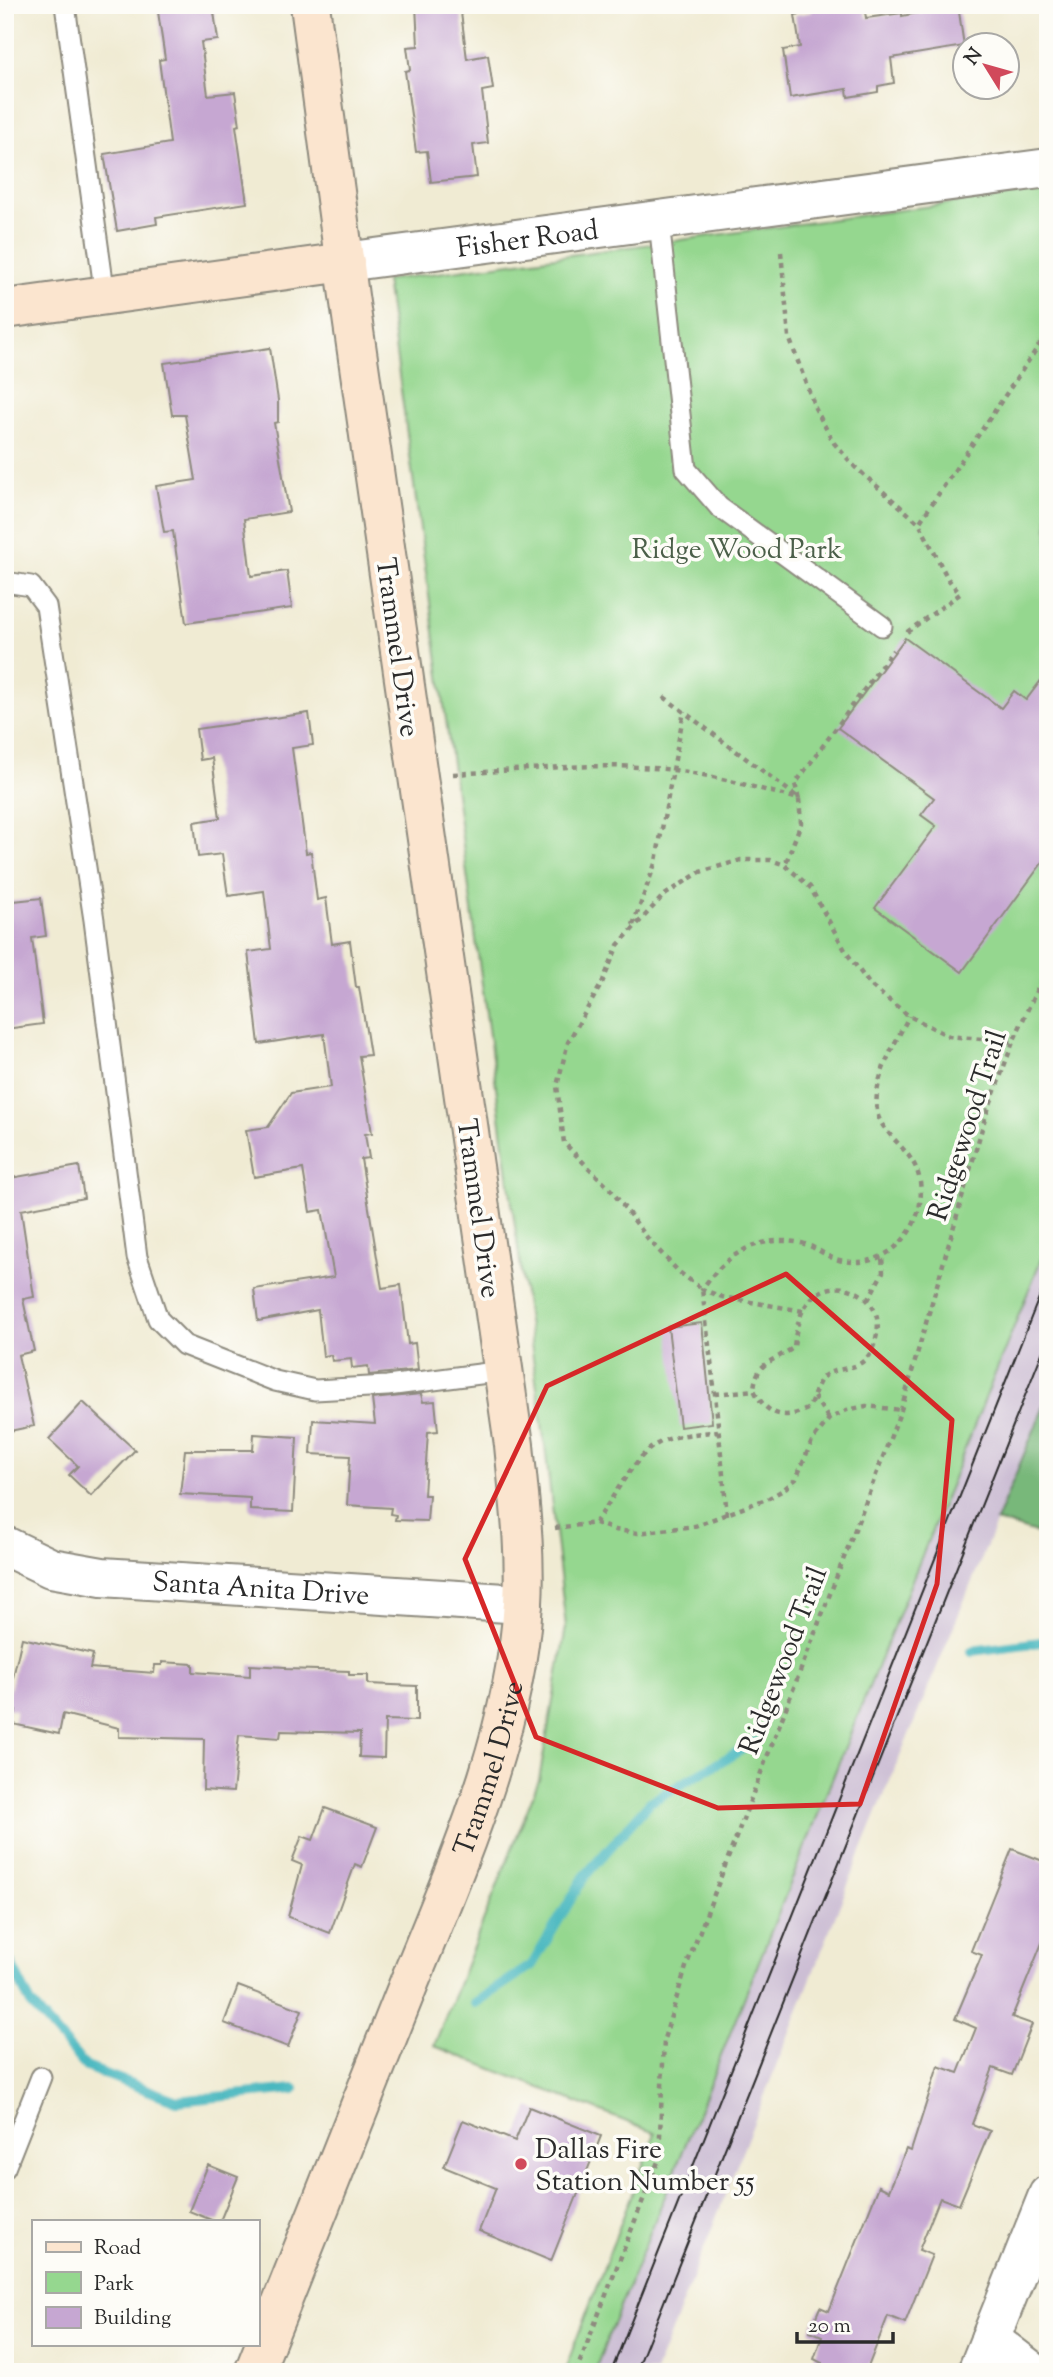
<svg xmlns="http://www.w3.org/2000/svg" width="1053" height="2377" viewBox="0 0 1053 2377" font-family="'Sorts Mill Goudy',serif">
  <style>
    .industrial { fill: #ccbed4 }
    .green { fill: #95d78f; stroke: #60815d; stroke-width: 2 }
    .forest { fill: #78b87a; stroke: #527252; stroke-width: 2 }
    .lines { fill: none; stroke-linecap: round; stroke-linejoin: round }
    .stream { stroke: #49b8c0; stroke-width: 10 }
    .building { fill: #c6a7d2 }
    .lane-casing { stroke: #8e8b7f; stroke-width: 23 }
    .street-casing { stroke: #8e8b7f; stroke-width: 42 }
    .secondary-casing { stroke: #8e8b7f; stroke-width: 42 }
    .path { stroke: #8e8b7f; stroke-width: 4.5; stroke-dasharray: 5 5; stroke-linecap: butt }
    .lane { stroke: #fff; stroke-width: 19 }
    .street { stroke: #fff; stroke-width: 38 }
    .secondary { stroke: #fbe5cf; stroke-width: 38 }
    .tram { stroke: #2b2b2b; stroke-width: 2 }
    .marked { fill: none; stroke: #d62828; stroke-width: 5; stroke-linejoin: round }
    .poi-dot { fill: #d1495b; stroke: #fdfcf7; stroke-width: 2.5 }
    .labels { text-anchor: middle; stroke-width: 7; stroke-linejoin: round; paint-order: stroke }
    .street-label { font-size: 28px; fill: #2b2b2b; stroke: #fdfcf7 }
    .park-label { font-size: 28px; fill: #4b5f49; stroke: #fdfcf7 }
    .poi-label { font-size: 28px; fill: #2b2b2b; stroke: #fdfcf7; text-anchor: start }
  </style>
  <rect width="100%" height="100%" fill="#fdfcf7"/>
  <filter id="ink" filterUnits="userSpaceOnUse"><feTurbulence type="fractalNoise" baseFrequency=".0143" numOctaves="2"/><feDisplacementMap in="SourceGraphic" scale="14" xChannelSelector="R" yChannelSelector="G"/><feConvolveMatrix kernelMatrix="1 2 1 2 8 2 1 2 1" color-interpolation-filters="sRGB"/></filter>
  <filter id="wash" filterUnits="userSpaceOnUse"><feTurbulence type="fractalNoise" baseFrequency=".00686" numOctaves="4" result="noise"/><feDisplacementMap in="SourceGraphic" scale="28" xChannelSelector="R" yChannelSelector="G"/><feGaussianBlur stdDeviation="1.57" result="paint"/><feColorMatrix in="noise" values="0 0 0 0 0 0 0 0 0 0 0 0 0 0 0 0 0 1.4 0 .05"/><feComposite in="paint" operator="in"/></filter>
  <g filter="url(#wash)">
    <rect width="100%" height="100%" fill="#f0ebd3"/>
    <path class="industrial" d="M 1048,1242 L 1048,1397 L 864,1844 L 655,2372 L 594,2372 Z"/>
    <path class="green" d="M 1048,190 L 1048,1242 L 594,2372 L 564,2372 L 655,2133 L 434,2046 L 539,1780 L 566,1627 L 545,1446 L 386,280 Z"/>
    <path class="forest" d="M 1048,1397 L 1048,1537 L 996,1521 Z"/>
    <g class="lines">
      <g class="stream">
        <path d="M 972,1651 L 1048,1641"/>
        <path d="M 5,1952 L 31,2004 L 86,2067 L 177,2101 L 294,2089"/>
        <path d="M 475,2003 L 532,1965 L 584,1877 L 650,1802 L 755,1742"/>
      </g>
    </g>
    <g id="blocks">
      <g class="building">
        <path d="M 157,5 L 213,5 L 218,40 L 201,42 L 208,95 L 235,92 L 240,125 L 236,126 L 247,203 L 156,217 L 157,224 L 117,231 L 104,154 L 170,143 L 159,60 L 165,59 Z"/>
        <path d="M 416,5 L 460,5 L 467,59 L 488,55 L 493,89 L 482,91 L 488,143 L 473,145 L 477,177 L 431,182 L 427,151 L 416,152 L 405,71 L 410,70 L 407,47 L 418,46 Z"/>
        <path d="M 811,5 L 864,5 L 866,18 L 902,13 L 902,16 L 958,5 L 964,46 L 891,58 L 894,83 L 878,86 L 878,92 L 848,97 L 847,89 L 790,98 L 783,50 L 800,47 L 795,15 L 812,12 Z"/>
        <path d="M 270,348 L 278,400 L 278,422 L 274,423 L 289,512 L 244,519 L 251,576 L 287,571 L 292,608 L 186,623 L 173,531 L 164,532 L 156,486 L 196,480 L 185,415 L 172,415 L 164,363 Z"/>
        <path d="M 905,638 L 1001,708 L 1014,691 L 1026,700 L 1048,671 L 1048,855 L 962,972 L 875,908 L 936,826 L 921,815 L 934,798 L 838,728 Z"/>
        <path d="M 309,713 L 313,745 L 292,748 L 306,853 L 311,852 L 317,900 L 326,898 L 332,944 L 350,941 L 356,987 L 359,987 L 370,1055 L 359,1056 L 372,1133 L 365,1134 L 369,1158 L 361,1159 L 382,1288 L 401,1285 L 408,1344 L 415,1343 L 418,1370 L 369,1375 L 368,1366 L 352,1368 L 351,1359 L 332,1361 L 331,1355 L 323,1356 L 318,1310 L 258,1321 L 254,1289 L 334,1277 L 322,1210 L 310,1212 L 303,1169 L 254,1177 L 246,1130 L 268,1127 L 291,1093 L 331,1087 L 324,1034 L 259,1044 L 248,952 L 271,949 L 264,891 L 228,896 L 222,854 L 198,857 L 194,822 L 220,818 L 212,758 L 200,760 L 196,729 Z"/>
        <path d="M 41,898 L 46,936 L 32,938 L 43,1024 L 5,1029 L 5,902 Z"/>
        <path d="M 79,1166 L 84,1198 L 21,1210 L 34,1297 L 23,1299 L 34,1351 L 18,1355 L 34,1426 L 5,1432 L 5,1179 Z"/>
        <path d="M 702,1323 L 712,1423 L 680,1427 L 668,1327 Z"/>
        <path d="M 421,1394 L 423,1402 L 435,1401 L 438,1431 L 428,1432 L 424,1495 L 429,1495 L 427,1521 L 395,1520 L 396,1515 L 390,1514 L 391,1508 L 347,1505 L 350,1456 L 311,1454 L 313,1420 L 375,1424 L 372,1399 Z"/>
        <path d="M 83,1402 L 135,1450 L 91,1496 L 69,1475 L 78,1466 L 49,1439 Z"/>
        <path d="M 254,1434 L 297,1437 L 293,1512 L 250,1510 L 250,1498 L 180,1494 L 185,1450 L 253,1450 Z"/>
        <path d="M 22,1638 L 93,1654 L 90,1668 L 154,1673 L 155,1665 L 162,1665 L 162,1662 L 193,1664 L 193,1672 L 250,1676 L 250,1665 L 285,1667 L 285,1669 L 349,1671 L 349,1675 L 368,1675 L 368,1684 L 417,1686 L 417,1721 L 385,1720 L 384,1758 L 359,1757 L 360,1733 L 281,1731 L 280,1738 L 239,1735 L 233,1792 L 203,1790 L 204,1739 L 119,1737 L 119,1728 L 63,1714 L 59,1734 L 13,1724 L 16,1710 L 6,1708 Z"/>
        <path d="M 325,1808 L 377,1827 L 362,1867 L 355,1864 L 330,1933 L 288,1917 L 302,1865 L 292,1861 L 302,1836 L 313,1840 Z"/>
        <path d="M 1012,1849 L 1048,1863 L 1048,1928 L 1012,2017 L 1032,2024 L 1012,2075 L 993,2068 L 972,2124 L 990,2131 L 959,2205 L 940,2198 L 919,2250 L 932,2255 L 905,2323 L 888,2316 L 866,2372 L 819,2372 L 822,2363 L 814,2359 L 822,2336 L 810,2331 L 820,2307 L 829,2311 L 879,2186 L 889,2191 L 906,2149 L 911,2151 L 938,2066 L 958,2073 L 976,2028 L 955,2019 L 982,1955 L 971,1951 Z"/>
        <path d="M 238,1986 L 302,2010 L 288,2047 L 224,2023 Z"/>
        <path d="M 529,2107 L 601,2136 L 551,2261 L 479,2231 L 496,2188 L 444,2167 L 463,2120 L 515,2141 Z"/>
        <path d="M 208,2165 L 238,2177 L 220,2221 L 214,2221 L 189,2211 Z"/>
      </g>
    </g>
  </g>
  <g filter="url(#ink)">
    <use href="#blocks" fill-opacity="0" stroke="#8e8b7f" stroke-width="2"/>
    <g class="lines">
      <defs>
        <g id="lane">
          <path d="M 65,5 L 105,296"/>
          <path d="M 659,222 L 686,469 L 719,507 L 882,626"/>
          <path d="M 5,582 L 31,586 L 46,606 L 94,920 L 137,1257 L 158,1319 L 184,1345 L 275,1381 L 315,1390 L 387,1386 L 503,1371"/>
          <path d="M 5,2168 L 41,2077"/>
        </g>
        <g id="street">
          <path id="s1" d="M 345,262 L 1048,168"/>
          <path id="s2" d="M 5,1546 L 51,1568 L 102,1577 L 523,1604"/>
          <path d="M 990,2339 L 1033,2372"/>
          <path d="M 977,2372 L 1048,2195"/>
        </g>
        <g id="secondary">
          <path d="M 5,309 L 345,262"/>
          <path id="s3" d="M 254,2372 C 306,2242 358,2112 409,1983 C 458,1862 515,1735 523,1603 C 526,1550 519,1497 514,1445 L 349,296 L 310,5"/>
        </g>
      </defs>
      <use href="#lane" class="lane-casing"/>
      <use href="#street" class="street-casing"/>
      <use href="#secondary" class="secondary-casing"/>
      <g class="path">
        <path d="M 781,252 L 789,337 L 815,408 L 834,443 L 855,467 L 919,523"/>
        <path d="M 907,632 L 960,594 L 948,579 L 919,523 L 1048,332"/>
        <path d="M 664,697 L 796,796"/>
        <path d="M 453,774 C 525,770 601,761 673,770 C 715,775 759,789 799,799 L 801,823 L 785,865"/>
        <path d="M 799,799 L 795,784 L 893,650"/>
        <path d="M 633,925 L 656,861 L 684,711"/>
        <path d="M 868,1300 L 883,1272 L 882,1256"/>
        <path d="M 803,1311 L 722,1297 L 702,1289 C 726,1255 757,1234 801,1243 C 815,1246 826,1257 839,1260 C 889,1273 930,1224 919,1177 C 913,1149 880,1134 877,1111 C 873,1077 894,1046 909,1016"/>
        <path d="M 715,1394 L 754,1390 C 767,1416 784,1421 809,1408 C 812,1401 818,1382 822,1378 C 836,1363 862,1377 874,1345 C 877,1336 879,1327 877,1318 C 870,1288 830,1276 809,1301 C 798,1315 796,1330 794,1347 C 773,1363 756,1360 754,1390"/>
        <path d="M 814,1397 L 829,1419"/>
        <path d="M 727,1515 L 715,1394 L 702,1289 L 679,1272 L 649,1240 L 611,1190 L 564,1143 L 557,1086 L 568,1042 L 602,983 L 618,945 L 663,896 L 700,872 L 741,860 L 771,860 L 785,865 L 810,887 L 846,952 L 870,985 L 909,1016 L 949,1036 L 1013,1042"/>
        <path d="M 595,1523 C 612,1501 635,1454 659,1443 C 677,1434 699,1434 718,1431"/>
        <path d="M 555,1528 L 595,1523 L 615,1530 L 638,1533 L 695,1526 L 769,1498 L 783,1490 L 796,1479 L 812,1441 L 829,1419 L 847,1410 L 866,1406 L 901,1410"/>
        <path d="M 576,2372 L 659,2159 L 664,2039 L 686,1967 L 901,1410 L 985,1118 L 1013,1042 L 1048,965"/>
      </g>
      <use href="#lane" class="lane"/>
      <use href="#street" class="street"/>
      <use href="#secondary" class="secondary"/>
      <g class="tram">
        <path d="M 611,2372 L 1048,1275"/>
        <path d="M 636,2372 L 1048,1338"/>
      </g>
    </g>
  </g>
  <path class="marked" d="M 786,1274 L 952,1420 L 937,1584 L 860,1804 L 718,1808 L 536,1737 L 465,1559 L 547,1386 Z"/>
  <circle class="poi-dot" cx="521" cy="2164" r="7"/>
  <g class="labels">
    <g class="street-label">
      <text dy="10" stroke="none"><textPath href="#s1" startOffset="184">Fisher Road</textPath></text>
      <text transform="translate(399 647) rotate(82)" y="10">Trammel Drive</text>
      <text transform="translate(966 1125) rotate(-72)" y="10">Ridgewood Trail</text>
      <text transform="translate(480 1208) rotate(82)" y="10">Trammel Drive</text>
      <text dy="10" stroke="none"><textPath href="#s2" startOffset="262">Santa Anita Drive</textPath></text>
      <text transform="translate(782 1660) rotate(-69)" y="10">Ridgewood Trail</text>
      <text dy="10" stroke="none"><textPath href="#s3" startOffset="648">Trammel Drive</textPath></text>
    </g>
    <g class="park-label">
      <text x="737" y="558">Ridge Wood Park</text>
    </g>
    <g class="poi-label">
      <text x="535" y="2158">Dallas Fire<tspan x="535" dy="32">Station Number 55</tspan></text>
    </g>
  </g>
  <rect width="1053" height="2377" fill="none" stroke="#fdfcf7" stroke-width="28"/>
  <rect x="32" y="2220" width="228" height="126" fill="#fdfcf7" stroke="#a9a8a5" stroke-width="2"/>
  <rect x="46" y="2242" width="35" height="10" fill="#fbe5cf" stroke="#a9a8a5" stroke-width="2"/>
  <text x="94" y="2254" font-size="21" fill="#2b2b2b">Road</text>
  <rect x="46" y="2272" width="35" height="21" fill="#95d78f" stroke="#a9a8a5" stroke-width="2"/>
  <text x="94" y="2290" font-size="21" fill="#2b2b2b">Park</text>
  <rect x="46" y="2307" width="35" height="21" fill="#c6a7d2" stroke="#a9a8a5" stroke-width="2"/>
  <text x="94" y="2324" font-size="21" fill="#2b2b2b">Building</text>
  <g transform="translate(986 66) rotate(307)"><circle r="33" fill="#fdfcf7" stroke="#a9a8a5" stroke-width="2"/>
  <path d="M0-5L12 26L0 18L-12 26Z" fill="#d1495b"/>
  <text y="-10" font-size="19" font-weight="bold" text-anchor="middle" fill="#2b2b2b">N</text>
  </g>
  <path d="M797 2332v10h96v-10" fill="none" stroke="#2b2b2b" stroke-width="3.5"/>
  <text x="808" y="2332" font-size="21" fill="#2b2b2b" stroke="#fdfcf7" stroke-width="5" paint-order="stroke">20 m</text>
</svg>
